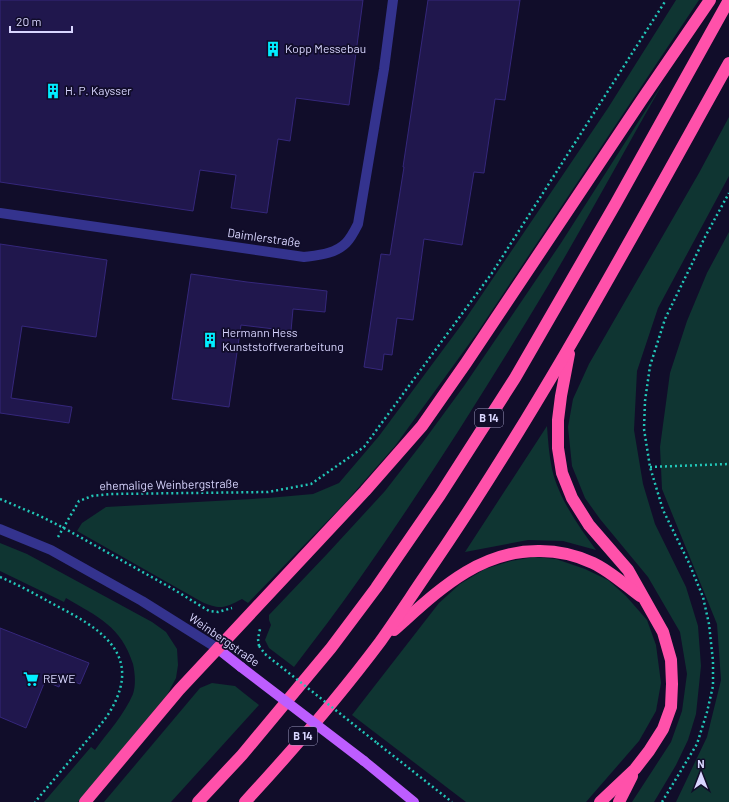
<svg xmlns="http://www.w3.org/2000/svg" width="729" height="802" viewBox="0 0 729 802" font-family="Barlow,sans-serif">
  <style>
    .green { fill: #0f3532 }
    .building { fill: #20174d; stroke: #35277b }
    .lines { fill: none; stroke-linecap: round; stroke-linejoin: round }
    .path { stroke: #22c7b8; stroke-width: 2.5; stroke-dasharray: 2 3; stroke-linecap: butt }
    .minor { stroke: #34338e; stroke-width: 10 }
    .major { stroke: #bd5dff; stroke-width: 10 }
    .highway { stroke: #ff51aa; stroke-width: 12 }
    .path-bridge { stroke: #22c7b8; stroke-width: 2.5; stroke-dasharray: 2 3; stroke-linecap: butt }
    .major-bridge { stroke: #bd5dff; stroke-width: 10 }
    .labels { text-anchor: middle; stroke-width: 3.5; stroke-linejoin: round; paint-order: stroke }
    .shield { fill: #110d2a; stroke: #9d9abf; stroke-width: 1 }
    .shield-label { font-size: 11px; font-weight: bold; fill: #d9d6ff }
    .poi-label { font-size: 12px; fill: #d9d6ff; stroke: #110d2a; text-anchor: start }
    .street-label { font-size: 12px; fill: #d9d6ff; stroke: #110d2a }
  </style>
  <rect width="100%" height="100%" fill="#110d2a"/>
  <g class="green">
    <path d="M 676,0 L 699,0 L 477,333 L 395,446 L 345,503 L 248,603 L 242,599 C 225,608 220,610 202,602 L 77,531 L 82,523 L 106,507 L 268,498 L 313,494 L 339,483 L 379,436 L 462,324 L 608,108 Z"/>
    <path d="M 663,83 C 618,162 575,242 528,319 C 475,406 419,494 360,578 C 339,608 316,638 294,667 L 269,648 L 265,640 L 271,625 L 269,620 L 269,615 L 328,553 L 385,491 L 423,442 L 464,386 L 561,243 Z"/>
    <path d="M 729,117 L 729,176 L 658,308 L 637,371 L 634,430 L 643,484 L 655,524 L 686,587 L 698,626 L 701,666 L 696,714 L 688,740 L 676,765 L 654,802 L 632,802 L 671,742 L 682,711 L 687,674 L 680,632 L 648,577 L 600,519 L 585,498 L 572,466 L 568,427 L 573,399 L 589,364 L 699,173 Z"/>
    <path d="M 729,232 L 729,802 L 676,802 L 707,737 L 721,680 L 717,624 L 662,489 L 660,447 L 670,373 L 687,321 L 707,273 Z"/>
    <path d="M 547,426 C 548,440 549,455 552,469 C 559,499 578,525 596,550 L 563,541 L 528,540 L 465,552 Z"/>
    <path d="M 0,543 L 27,554 L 152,622 L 166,632 L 177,649 L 178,665 L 176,678 L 167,695 L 78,802 L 44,802 L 91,747 L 95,750 C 108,732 124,715 133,694 C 136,685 135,673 133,664 C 121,626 98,617 66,598 L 64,602 L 0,571 Z"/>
    <path d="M 534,557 L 556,559 L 585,569 L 608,580 L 626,596 L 647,620 L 656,645 L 661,683 L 656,711 L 639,741 L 586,802 L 466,802 L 352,715 L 439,603 L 460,584 L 485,569 L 511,561 Z"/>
    <path d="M 212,683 L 235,686 L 259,705 L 171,802 L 104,802 L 200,688 Z"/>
  </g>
  <g class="building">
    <path d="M 0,0 L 363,0 L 349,105 L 296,98 L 290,141 L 278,139 L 267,213 L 231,208 L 236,175 L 200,170 L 193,211 L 0,182 Z"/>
    <path d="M 428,0 L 520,0 L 505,100 L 495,99 L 484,173 L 474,172 L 462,245 L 424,239 L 413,320 L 397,318 L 392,355 L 384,354 L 382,370 L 364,367 L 381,254 L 390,255 L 404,167 L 403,167 Z"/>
    <path d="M 0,244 L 107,260 L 96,337 L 22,326 L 11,398 L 72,407 L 69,423 L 0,413 Z"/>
    <path d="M 191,274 L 247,282 L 327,291 L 325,312 L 293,309 L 291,331 L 241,325 L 229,407 L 172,399 Z"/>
    <path d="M 0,628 L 89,663 L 80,684 L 63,677 L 59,687 L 45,681 L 26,728 L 0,717 Z"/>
  </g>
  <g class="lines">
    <g class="path">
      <path d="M 650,467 L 729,464"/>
      <path d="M 0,499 L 40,516 L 62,527 L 173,589 L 209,611 L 218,612 L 232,608"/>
      <path d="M 58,537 L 79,501 L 92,496 L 111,494 L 268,492 L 311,484 L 364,447 L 492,273 L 666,0"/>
      <path d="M 0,577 C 19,585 37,595 55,605 C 97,627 143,652 112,708 C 105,721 94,732 84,744 C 68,763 51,783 35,802"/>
      <path d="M 259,646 L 258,639 L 260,629"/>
      <path d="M 377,743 L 452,802"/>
      <path d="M 662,802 L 697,744 L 707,712 L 713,686 L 713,661 L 709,624 L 703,597 L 689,563 L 663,510 L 650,467 L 644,429 L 645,401 L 650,366 L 665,319 L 706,235 L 729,193"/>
    </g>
    <g class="minor">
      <path d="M 0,213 L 304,257 C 319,255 335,254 346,243 C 351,238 355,230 358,224 L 384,69 L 393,0"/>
      <path d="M 0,529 L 51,550 L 142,601 L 217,648"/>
    </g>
    <g class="major">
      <path d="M 217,648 L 241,667"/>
      <path d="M 364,761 L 414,802"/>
    </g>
    <g class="highway">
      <path d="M 569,354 L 561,396 L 558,420 L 558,448 L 562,473 L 572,498 L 589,525 L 628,570 L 663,632 L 671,660 L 672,684 L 671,707 L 663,729 L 649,751 L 635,769 L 600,802"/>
      <path d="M 394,630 C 437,592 478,550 540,551 C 558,551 576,555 593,563 C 610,571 625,585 640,596"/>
      <path d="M 85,802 L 179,690 L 365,491 L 422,426 L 466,363 L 641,101 L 710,0"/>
      <path d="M 198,802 L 242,755 L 331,648 L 376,588 L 440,495 L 515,378 L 616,203 L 729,0"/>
      <path d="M 245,802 C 292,751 338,698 380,642 C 395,621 410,598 425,576 C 538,412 632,237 729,63"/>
      <path d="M 619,802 L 632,776"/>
    </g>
    <path class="path-bridge" d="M 259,646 L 265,654 L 377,743"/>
    <path class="major-bridge" d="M 241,667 L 364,761"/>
  </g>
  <defs>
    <symbol id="building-bare" viewBox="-9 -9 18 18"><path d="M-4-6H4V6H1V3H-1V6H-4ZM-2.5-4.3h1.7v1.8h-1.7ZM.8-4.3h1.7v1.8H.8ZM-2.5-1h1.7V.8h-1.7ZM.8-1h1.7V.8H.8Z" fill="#02eeff" stroke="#110d2a" stroke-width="2.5" paint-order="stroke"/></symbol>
    <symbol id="supermarket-bare" viewBox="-9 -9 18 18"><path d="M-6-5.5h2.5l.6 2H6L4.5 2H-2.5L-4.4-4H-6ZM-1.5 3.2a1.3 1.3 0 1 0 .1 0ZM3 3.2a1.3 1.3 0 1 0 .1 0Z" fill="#02eeff" stroke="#110d2a" stroke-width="2.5" paint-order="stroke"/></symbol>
  </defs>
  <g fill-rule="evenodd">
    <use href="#building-bare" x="262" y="38" width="22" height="22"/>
    <use href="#building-bare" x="42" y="80" width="22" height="22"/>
    <use href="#building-bare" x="199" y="329" width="22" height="22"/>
    <use href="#supermarket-bare" x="20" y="668" width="22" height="22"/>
  </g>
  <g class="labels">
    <g class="shield">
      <rect x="475" y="409" width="28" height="18" rx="3"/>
      <rect x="289" y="727" width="28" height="18" rx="3"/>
    </g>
    <g class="shield-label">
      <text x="489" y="422">B 14</text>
      <text x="303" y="740">B 14</text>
    </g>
    <g class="poi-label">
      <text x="285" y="53">Kopp Messebau</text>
      <text x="65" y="95">H. P. Kaysser</text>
      <text x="222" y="337">Hermann Hess<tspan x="222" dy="14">Kunststoffverarbeitung</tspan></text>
      <text x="43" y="683">REWE</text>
    </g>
    <g class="street-label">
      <text transform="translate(264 238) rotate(8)" y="4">Daimlerstraße</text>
      <text transform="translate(169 485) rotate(-1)" y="4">ehemalige Weinbergstraße</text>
      <text transform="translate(224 640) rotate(35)" y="4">Weinbergstraße</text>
    </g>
  </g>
  <g transform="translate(701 774)" stroke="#110d2a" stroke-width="3" paint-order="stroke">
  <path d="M0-3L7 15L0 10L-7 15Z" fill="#d9d6ff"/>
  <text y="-6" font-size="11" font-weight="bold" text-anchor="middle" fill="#d9d6ff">N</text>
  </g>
  <path d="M10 26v6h62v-6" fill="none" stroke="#d9d6ff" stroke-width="2"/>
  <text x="16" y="26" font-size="12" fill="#d9d6ff" stroke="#110d2a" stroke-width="3" paint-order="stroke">20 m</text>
</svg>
